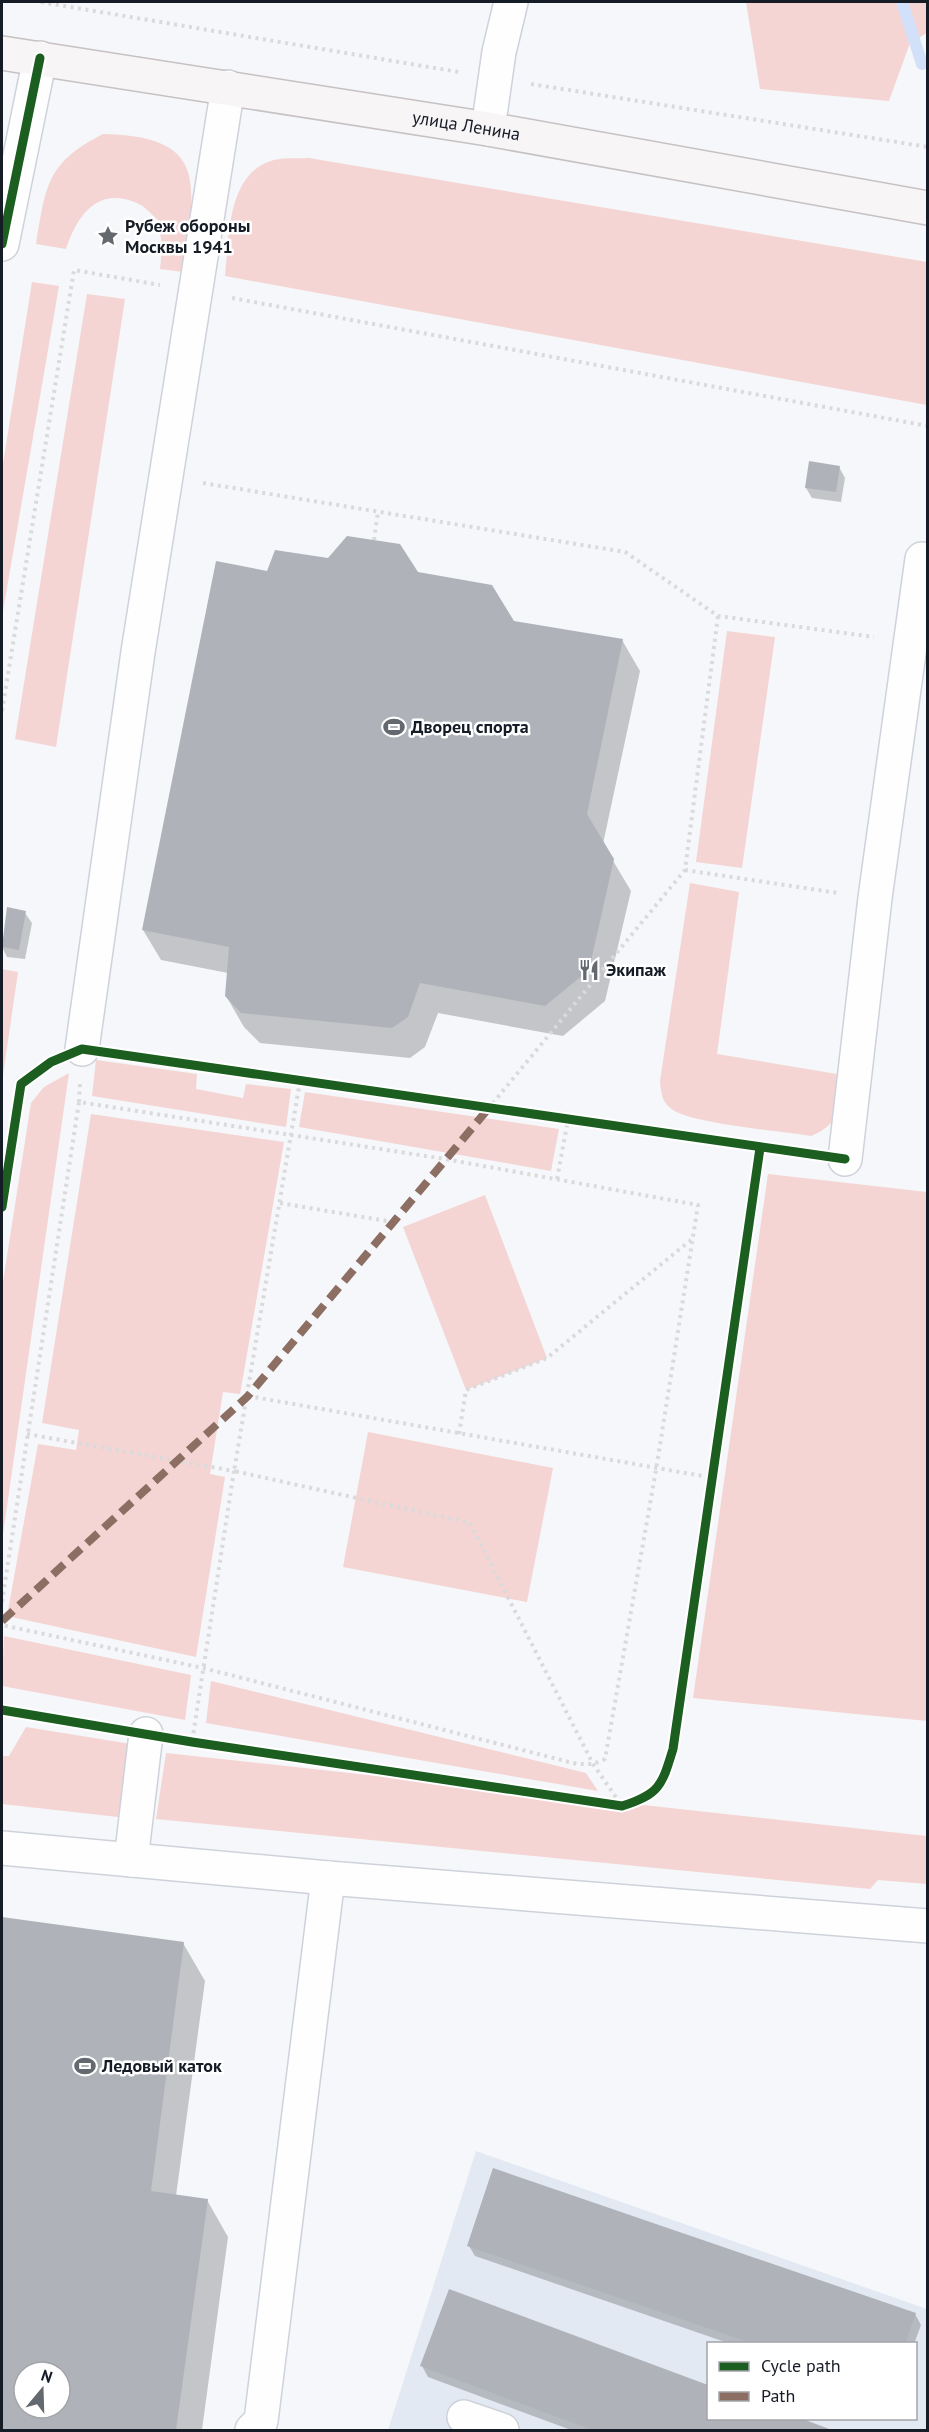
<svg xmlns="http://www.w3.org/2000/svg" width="929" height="2432" viewBox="0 0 929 2432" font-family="'PT Sans',sans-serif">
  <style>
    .built { fill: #e3e9f2; fill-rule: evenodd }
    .green { fill: #f4d5d3 }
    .shadow { fill: #0003; fill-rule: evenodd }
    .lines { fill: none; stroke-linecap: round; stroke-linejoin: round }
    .stream { stroke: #d2e1f9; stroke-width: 12 }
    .building { fill: #afb3b9; fill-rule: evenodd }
    .minor-casing { stroke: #ced2da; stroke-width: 36 }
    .major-casing { stroke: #c7c1c2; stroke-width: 36 }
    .path { stroke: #dadadb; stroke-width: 4; stroke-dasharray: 3 4.5; stroke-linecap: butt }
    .minor { stroke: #fefefe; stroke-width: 33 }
    .major { stroke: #f8f5f6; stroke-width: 33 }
    .quiet { stroke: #8d6e63; stroke-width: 8; stroke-dasharray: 15 8; stroke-linecap: butt }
    .cycleway-casing { stroke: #fff; stroke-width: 13 }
    .cycleway { stroke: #1b5e20; stroke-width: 9 }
    .labels { text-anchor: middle; stroke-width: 5; stroke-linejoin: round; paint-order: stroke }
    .street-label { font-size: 18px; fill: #161c26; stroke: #fff }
    .poi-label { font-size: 18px; font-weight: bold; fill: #161c26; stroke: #fff; text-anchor: start }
  </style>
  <rect width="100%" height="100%" fill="#f5f7fa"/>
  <path class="built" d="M 476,2151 L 927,2309 L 927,2430 L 388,2430 ZM 708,2344 L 916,2344 L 916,2418 L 708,2418 Z"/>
  <g class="green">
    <path d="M 746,2 L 927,2 L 927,33 L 910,43 L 889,101 L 760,89 Z"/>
    <path d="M 103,134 C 212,136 194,187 183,272 L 160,269 L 162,249 L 159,221 C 152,215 145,206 137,203 C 97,186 77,216 66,249 L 36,244 C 46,186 46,163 103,134 Z"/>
    <path d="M 309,158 L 927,262 L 927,405 L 225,276 C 229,238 227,175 271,161 C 282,157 297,159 309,158 Z"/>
    <path d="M 32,282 L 59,286 L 2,617 L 2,470 Z"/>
    <path d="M 87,294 L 125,299 L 56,747 L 15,739 Z"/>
    <path d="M 727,631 L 775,637 L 742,868 L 696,862 Z"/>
    <path d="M 690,883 L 739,892 L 717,1054 L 843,1075 C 838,1105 843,1123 811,1136 C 781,1131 694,1124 673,1110 C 662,1103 661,1093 660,1081 Z"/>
    <path d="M 2,969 L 18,972 L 2,1082 Z"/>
    <path d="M 96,1060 L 197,1074 L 196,1089 L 243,1098 L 246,1084 L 291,1089 L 286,1127 L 92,1096 Z"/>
    <path d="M 69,1073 L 2,1541 L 2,1288 L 31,1103 L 44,1087 Z"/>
    <path d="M 305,1092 L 559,1129 L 551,1171 L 299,1127 Z"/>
    <path d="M 91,1114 L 284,1142 L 240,1394 L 223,1392 L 210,1474 L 225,1477 L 196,1657 L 7,1616 L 38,1444 L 76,1450 L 79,1430 L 42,1423 Z"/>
    <path d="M 768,1174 L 927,1192 L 927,1721 L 693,1698 Z"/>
    <path d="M 485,1195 L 547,1358 L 466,1390 L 403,1227 Z"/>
    <path d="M 368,1432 L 553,1468 L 527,1602 L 343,1567 Z"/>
    <path d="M 4,1636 L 191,1675 L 185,1720 L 2,1686 Z"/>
    <path d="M 211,1681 L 586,1773 L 598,1791 L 206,1723 Z"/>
    <path d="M 26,1727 L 131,1744 L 118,1817 L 2,1804 L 2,1756 L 9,1756 Z"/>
    <path d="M 166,1753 L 927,1836 L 927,1884 L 878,1880 L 870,1889 L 156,1819 Z"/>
  </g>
  <g class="shadow">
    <path d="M 839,467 L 845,478 L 841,502 L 812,498 L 806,488 Z"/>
    <path d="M 268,573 L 417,573 L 513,622 L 622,640 L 640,671 L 603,844 L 631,891 L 605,1001 L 563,1036 L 438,1013 L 425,1047 L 410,1058 L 260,1043 L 244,1027 L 226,996 L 228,973 L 161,960 L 143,930 Z"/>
    <path d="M 8,909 L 25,913 L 32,923 L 25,959 L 7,957 L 2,947 Z"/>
    <path d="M 2,1919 L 183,1943 L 205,1981 L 176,2196 L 207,2200 L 228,2237 L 202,2430 L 2,2430 ZM 24,2372 L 60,2372 L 60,2408 L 24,2408 Z"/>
    <path d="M 469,2246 L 915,2314 L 921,2325 L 914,2344 L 731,2344 L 475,2256 Z"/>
    <path d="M 449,2291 L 708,2386 L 708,2418 L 795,2418 L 828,2430 L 571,2430 L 428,2377 L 422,2366 Z"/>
  </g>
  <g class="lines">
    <path class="stream" d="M 902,2 L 922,64"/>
  </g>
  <g class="building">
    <path d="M 809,461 L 840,466 L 836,492 L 805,488 Z"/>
    <path d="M 347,536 L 400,544 L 418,572 L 492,585 L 514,621 L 623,639 L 587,814 L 614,859 L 589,970 L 545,1006 L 420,983 L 408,1017 L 392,1028 L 241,1013 L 225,996 L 229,947 L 142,930 L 216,561 L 267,571 L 275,550 L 328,558 Z"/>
    <path d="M 7,907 L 26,911 L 19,950 L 2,947 Z"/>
    <path d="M 2,1917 L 184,1942 L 151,2191 L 208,2199 L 176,2430 L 2,2430 ZM 24,2372 L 60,2372 L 60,2408 L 24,2408 Z"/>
    <path d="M 493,2168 L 916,2313 L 905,2344 L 754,2344 L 467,2246 Z"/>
    <path d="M 449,2289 L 708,2385 L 708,2418 L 800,2418 L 832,2430 L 592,2430 L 420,2366 Z"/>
  </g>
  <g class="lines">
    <defs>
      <g id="minor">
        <path d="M 488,129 L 499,52 L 511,2"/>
        <path d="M 2,244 L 40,58"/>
        <path d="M 82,1049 L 138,652 L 228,87"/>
        <path d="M 845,1159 L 875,898 L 922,559 L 928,560"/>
        <path d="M 2,1848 L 328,1878 L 928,1926"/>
        <path d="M 131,1860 L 146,1734"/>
        <path d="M 464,2417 L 502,2430"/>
        <path d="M 252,2430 L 261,2421 L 328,1878"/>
      </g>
      <g id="major">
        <path id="s1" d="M 2,53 L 488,129 L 928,208"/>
      </g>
    </defs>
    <use href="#minor" class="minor-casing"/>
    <use href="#major" class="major-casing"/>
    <g class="path">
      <path d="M 41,2 L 459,72"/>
      <path d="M 531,84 L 928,147"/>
      <path d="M 232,298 L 928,426"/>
      <path d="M 203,483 L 625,552 L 718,616 L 874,637"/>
      <path d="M 374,540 L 378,512"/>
      <path d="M 2,711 L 74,270 L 160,285"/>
      <path d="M 685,870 L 838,893"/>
      <path d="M 300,1081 L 234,1471 L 470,1523 L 593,1764 L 622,1806"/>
      <path d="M 79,1102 L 80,1084"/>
      <path d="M 488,1109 L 685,870 L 718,616"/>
      <path d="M 557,1179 L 568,1120"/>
      <path d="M 280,1203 L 392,1222"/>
      <path d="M 248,1396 L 714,1478"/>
      <path d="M 27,1434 L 234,1471 L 192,1742"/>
      <path d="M 459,1434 L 466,1390 L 547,1358 L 692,1239"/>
      <path d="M 2,1602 L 79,1102 L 445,1159 L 698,1205 L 656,1470 L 605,1759 L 593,1764 L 577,1764 L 203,1668 L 2,1625"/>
    </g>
    <use href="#minor" class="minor"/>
    <use href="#major" class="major"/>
    <path class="quiet" d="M 2,1621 L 248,1396 L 488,1109"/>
    <defs>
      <g id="cycleway">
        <path d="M 2,244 L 40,58"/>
        <path d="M 2,1207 L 21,1084 L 51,1062 L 82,1049 L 845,1159"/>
        <path d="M 2,1710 L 192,1742 L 622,1806 C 660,1794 662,1785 673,1749 L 760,1148"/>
      </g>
    </defs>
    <use href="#cycleway" class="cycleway-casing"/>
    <use href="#cycleway" class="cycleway"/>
  </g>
  <defs>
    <symbol id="sight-bare" viewBox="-9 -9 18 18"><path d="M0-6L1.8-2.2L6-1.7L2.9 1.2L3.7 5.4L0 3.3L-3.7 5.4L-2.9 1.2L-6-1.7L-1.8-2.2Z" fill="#646970" stroke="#fff" stroke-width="2.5" paint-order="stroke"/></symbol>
    <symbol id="stadium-bare" viewBox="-9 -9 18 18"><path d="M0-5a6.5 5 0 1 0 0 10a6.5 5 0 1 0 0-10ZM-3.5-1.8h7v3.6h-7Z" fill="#646970" stroke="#fff" stroke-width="2.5" paint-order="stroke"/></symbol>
    <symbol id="restaurant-bare" viewBox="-9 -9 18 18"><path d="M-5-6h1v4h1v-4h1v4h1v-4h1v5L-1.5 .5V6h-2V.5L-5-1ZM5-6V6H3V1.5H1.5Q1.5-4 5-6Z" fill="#646970" stroke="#fff" stroke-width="2.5" paint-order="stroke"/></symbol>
  </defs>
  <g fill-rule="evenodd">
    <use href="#sight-bare" x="93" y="221" width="30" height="30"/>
    <use href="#stadium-bare" x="379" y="712" width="30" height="30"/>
    <use href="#restaurant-bare" x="574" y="955" width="30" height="30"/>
    <use href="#stadium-bare" x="70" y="2051" width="30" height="30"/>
  </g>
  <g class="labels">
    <g class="street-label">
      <text dy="6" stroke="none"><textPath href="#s1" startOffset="470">улица Ленина</textPath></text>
    </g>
    <g class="poi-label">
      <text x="125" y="232">Рубеж обороны<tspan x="125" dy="21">Москвы 1941</tspan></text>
      <text x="411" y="733">Дворец спорта</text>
      <text x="606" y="976">Экипаж</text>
      <text x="102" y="2072">Ледовый каток</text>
    </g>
  </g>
  <rect width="929" height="2432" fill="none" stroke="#161c26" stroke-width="6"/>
  <rect x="707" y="2342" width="210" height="78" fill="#ffffff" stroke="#a2a4a8" stroke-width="1.5"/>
  <rect x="719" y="2362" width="30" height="9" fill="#1b5e20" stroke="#a2a4a8" stroke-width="1.5"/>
  <text x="761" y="2372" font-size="18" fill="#161c26">Cycle path</text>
  <rect x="719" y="2392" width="30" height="9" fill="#8d6e63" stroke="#a2a4a8" stroke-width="1.5"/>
  <text x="761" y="2402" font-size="18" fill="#161c26">Path</text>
  <g transform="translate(42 2390) rotate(19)"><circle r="28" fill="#ffffff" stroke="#a2a4a8" stroke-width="1.5"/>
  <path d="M0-4.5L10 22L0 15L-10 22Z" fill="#646970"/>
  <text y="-9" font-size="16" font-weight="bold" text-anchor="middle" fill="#161c26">N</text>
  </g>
</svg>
